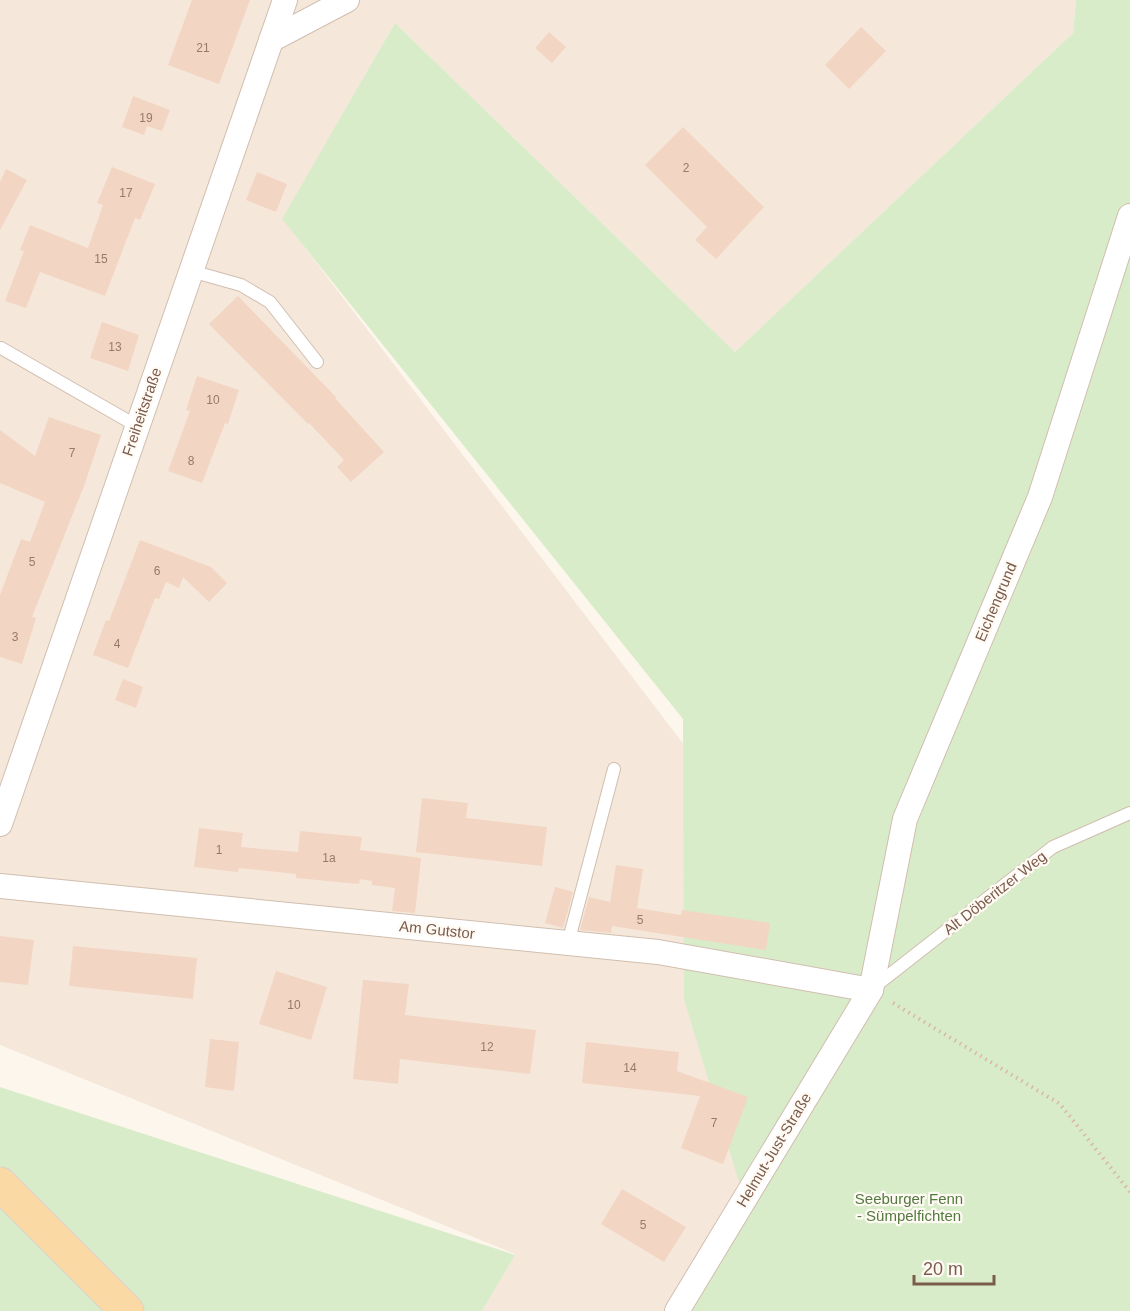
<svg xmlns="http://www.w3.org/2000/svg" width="1130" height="1311" viewBox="0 0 1130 1311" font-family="Helvetica,sans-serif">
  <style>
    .residential { fill: #f5e8da }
    .green { fill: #d8ecc9 }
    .building { fill: #f3d5c3 }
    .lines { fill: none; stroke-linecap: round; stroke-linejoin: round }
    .lane-casing { stroke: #d1beb0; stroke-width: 14 }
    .street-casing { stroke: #d1beb0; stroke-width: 26 }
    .primary-casing { stroke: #dad1cd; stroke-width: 35 }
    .path { stroke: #d9b8a5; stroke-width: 4; stroke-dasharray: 1.5 4.5; stroke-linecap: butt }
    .lane { stroke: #fff; stroke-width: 12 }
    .street { stroke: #fff; stroke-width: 24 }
    .primary { stroke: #fbd9a5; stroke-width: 33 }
    .labels { text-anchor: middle; stroke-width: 4.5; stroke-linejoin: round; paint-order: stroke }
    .number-label { font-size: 12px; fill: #987a6a }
    .street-label { font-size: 15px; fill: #7a5c4d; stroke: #fffaf3 }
    .park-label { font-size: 15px; fill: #537a41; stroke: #fffaf3 }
  </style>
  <rect width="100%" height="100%" fill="#fdf6ec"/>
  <path class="residential" d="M 0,0 L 1076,0 L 1073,33 L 735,352 L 395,23 L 283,219 L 871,990 L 677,1311 L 482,1311 L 515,1254 L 0,1045 Z"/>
  <g class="green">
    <path d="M 1076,0 L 1130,0 L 1130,1311 L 683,1311 L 747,1209 L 684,999 L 683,719 L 282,219 L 395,23 L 735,352 L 1073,33 Z"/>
    <path d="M 0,1087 L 515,1255 L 482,1311 L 0,1311 Z"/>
  </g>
  <g class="building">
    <path d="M 192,0 L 250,0 L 219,84 L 168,65 Z"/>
    <path d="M 861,27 L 886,51 L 849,89 L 825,65 Z"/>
    <path d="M 549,32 L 566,47 L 552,63 L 535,48 Z"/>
    <path d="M 133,96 L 170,110 L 162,131 L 147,126 L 144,135 L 122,127 Z"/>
    <path d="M 683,127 L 764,207 L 716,259 L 695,240 L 707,227 L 645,165 Z"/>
    <path d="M 112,167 L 155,184 L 140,220 L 135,218 L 105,296 L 40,272 L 26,308 L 5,301 L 24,251 L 20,250 L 30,225 L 88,248 L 103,205 L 97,203 Z"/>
    <path d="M 6,169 L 27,180 L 0,230 L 0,182 Z"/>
    <path d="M 257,172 L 287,184 L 276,212 L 246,200 Z"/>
    <path d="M 238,296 L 336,397 L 335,398 L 384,452 L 351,482 L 337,467 L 344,460 L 309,423 L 308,424 L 209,324 Z"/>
    <path d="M 102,322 L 139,335 L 128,371 L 90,358 Z"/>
    <path d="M 197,376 L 239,390 L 228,424 L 225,423 L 202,483 L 168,471 L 190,411 L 186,410 Z"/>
    <path d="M 49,417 L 101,435 L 84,486 L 32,617 L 36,618 L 22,664 L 0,657 L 0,595 L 21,539 L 30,542 L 45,502 L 0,483 L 0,430 L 35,456 Z"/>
    <path d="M 140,540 L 211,567 L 227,583 L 209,602 L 183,577 L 179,588 L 166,582 L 159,599 L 155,598 L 128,668 L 93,655 L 106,620 L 109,621 Z"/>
    <path d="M 123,679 L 143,687 L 136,708 L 115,700 Z"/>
    <path d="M 422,798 L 468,803 L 466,818 L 547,827 L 542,866 L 416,852 Z"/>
    <path d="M 199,828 L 243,833 L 241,847 L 298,852 L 300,831 L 362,837 L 360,850 L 421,858 L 415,913 L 392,911 L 395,888 L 372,885 L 372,881 L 360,879 L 359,884 L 296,878 L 296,874 L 239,868 L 238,872 L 194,867 Z"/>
    <path d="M 616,865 L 643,869 L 637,908 L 681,915 L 682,910 L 770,923 L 766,950 L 612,926 L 611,933 L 580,930 L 589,897 L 610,902 Z"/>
    <path d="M 555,887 L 573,892 L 563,928 L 545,923 Z"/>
    <path d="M 0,936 L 34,940 L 28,985 L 0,982 Z"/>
    <path d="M 73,946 L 197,958 L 193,999 L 69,986 Z"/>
    <path d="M 276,971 L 327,987 L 311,1040 L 259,1024 Z"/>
    <path d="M 363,980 L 409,984 L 405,1015 L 536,1030 L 530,1074 L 400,1059 L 398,1084 L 353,1079 Z"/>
    <path d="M 210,1039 L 239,1042 L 234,1091 L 205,1087 Z"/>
    <path d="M 586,1042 L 679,1052 L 677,1071 L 748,1097 L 723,1164 L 681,1148 L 700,1096 L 582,1083 Z"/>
    <path d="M 622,1189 L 686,1227 L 664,1262 L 601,1224 Z"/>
  </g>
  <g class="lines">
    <defs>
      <g id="lane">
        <path d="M 191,271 L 241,285 L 270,302 L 317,362"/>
        <path d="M 1,348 L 137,426"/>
        <path d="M 568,943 L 614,769"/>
        <path d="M 874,987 L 1053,847 L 1130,813"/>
      </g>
      <g id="street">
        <path d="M 271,40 L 347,0"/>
        <path d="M 0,824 L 285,0"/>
        <path d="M 0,886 L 658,952 L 871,990"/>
        <path d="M 677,1311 L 871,990 L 905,819 L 1040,497 L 1130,216"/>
      </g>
      <path id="primary" d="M 0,1184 L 127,1311"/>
    </defs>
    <use href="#lane" class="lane-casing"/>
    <use href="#street" class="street-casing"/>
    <use href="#primary" class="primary-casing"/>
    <path class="path" d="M 893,1003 L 1060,1104 L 1130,1192"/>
    <use href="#lane" class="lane"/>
    <use href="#street" class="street"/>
    <use href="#primary" class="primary"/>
  </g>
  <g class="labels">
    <g class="number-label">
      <text x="203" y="52">21</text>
      <text x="146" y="122">19</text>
      <text x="686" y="172">2</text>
      <text x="126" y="197">17</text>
      <text x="101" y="263">15</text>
      <text x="115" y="351">13</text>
      <text x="213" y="404">10</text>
      <text x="72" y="457">7</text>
      <text x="191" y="465">8</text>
      <text x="32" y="566">5</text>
      <text x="157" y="575">6</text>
      <text x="15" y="641">3</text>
      <text x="117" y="648">4</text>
      <text x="219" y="854">1</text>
      <text x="329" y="862">1a</text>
      <text x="640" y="924">5</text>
      <text x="294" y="1009">10</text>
      <text x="487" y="1051">12</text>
      <text x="630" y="1072">14</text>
      <text x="714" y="1127">7</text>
      <text x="643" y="1229">5</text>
    </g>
    <g class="street-label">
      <text transform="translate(142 412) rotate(-71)" y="5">Freiheitstraße</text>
      <text transform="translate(996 602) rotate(-67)" y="5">Eichengrund</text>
      <text transform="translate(995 893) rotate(-38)" y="5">Alt Döberitzer Weg</text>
      <text transform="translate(437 930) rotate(6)" y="5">Am Gutstor</text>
      <text transform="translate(774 1150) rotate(-59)" y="5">Helmut-Just-Straße</text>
    </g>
    <g class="park-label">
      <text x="909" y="1204">Seeburger Fenn<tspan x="909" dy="17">- Sümpelfichten</tspan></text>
    </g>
  </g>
  <path d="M914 1275v9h80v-9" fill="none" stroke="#7a5c4d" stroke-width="3"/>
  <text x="923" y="1275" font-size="18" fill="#7a5c4d" stroke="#fffaf3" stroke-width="4.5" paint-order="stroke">20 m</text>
</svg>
